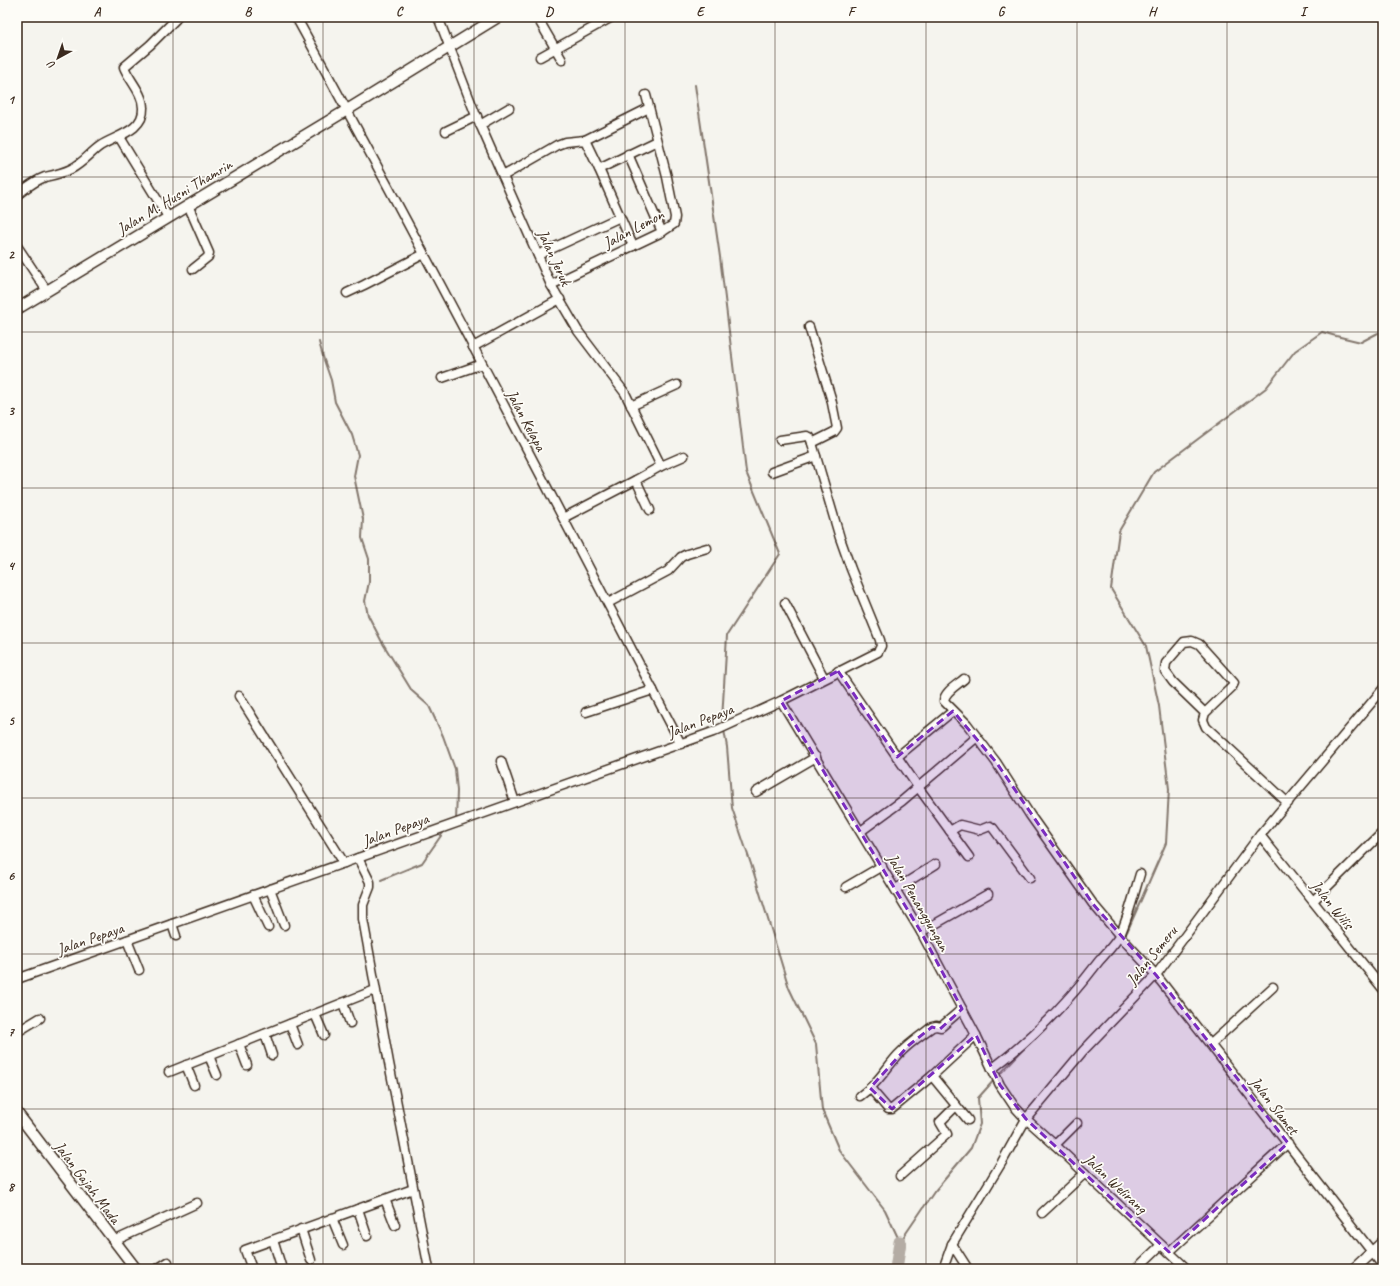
<svg xmlns="http://www.w3.org/2000/svg" width="1400" height="1286" viewBox="0 0 1400 1286" font-family="Caveat,sans-serif">
  <style>
    .lines { fill: none; stroke-linecap: round; stroke-linejoin: round }
    .stream { stroke: #84786e; stroke-width: 2 }
    .river { stroke: #b4aca4; stroke-width: 13 }
    .minor-casing { stroke: #3b2a1e; stroke-width: 11 }
    .major-casing { stroke: #3b2a1e; stroke-width: 13 }
    .minor { stroke: #fdfcf7; stroke-width: 8 }
    .major { stroke: #fdfcf7; stroke-width: 10 }
    .marked { fill: #7b2cbf; fill-opacity: 0.2; stroke: #7b2cbf; stroke-width: 3; stroke-dasharray: 8 5; stroke-linejoin: round }
    .grid { fill: none; stroke: #3b2a1e; stroke-width: 1; stroke-opacity: 0.55 }
    .labels { text-anchor: middle; stroke-width: 3.5; stroke-linejoin: round; paint-order: stroke }
    .street-label { font-size: 16px; fill: #3b2a1e; stroke: #fdfcf7 }
    .neatline { fill: none; stroke: #3b2a1e; stroke-width: 1.5 }
    .grid-label { font-size: 13px; text-anchor: middle; font-weight: bold; fill: #3b2a1e }
  </style>
  <rect width="100%" height="100%" fill="#f5f4ee"/>
  <filter id="ink" filterUnits="userSpaceOnUse"><feTurbulence type="fractalNoise" baseFrequency=".025" numOctaves="2"/><feDisplacementMap in="SourceGraphic" scale="8" xChannelSelector="R" yChannelSelector="G"/><feConvolveMatrix kernelMatrix="1 2 1 2 8 2 1 2 1" color-interpolation-filters="sRGB"/></filter>
  <g filter="url(#ink)">
    <g class="lines">
      <g class="stream">
        <path d="M 695,85 L 720,257 L 746,472 L 780,554 L 727,635 L 722,720 L 723,725"/>
        <path d="M 319,342 L 324,360 L 331,380 L 335,402 L 352,435 L 358,455 L 354,476 L 363,519 L 362,538 L 369,559 L 369,582 L 365,601 L 368,615 L 382,642 L 412,691 L 429,706 L 443,736 L 455,769 L 457,791 L 456,821"/>
        <path d="M 724,730 L 727,747 L 732,808 L 752,867 L 789,988 L 816,1044 L 822,1110 L 839,1150 L 885,1210 L 900,1242"/>
        <path d="M 381,880 L 422,863 L 445,830"/>
        <path d="M 1124,937 L 1127,932 L 1166,843 L 1169,789 L 1159,706 L 1146,646 L 1111,589 L 1119,531 L 1154,472 L 1266,388 L 1295,351 L 1322,332 L 1336,336 L 1361,342 L 1378,333"/>
        <path d="M 1078,993 L 1116,947"/>
        <path d="M 998,1076 L 1032,1040"/>
        <path d="M 900,1242 L 934,1192 L 971,1148 L 980,1124 L 978,1098 L 995,1079"/>
      </g>
      <path class="river" d="M 896,1269 L 900,1242"/>
      <defs>
        <g id="minor">
          <path d="M 296,17 C 428,257 554,501 681,744"/>
          <path d="M 438,17 L 475,113 L 551,285 L 578,331 L 625,393 L 661,466"/>
          <path d="M 537,17 L 562,60"/>
          <path d="M 540,57 L 612,17"/>
          <path d="M 480,125 L 509,108"/>
          <path d="M 446,131 L 477,116"/>
          <path d="M 119,137 L 168,217"/>
          <path d="M 585,140 L 649,108"/>
          <path d="M 628,154 L 662,232"/>
          <path d="M 599,169 L 657,141"/>
          <path d="M 503,176 L 557,145 L 565,142 L 585,140 L 599,169 L 633,246"/>
          <path d="M 17,195 C 26,188 34,181 45,177 C 54,175 63,173 71,169 C 83,163 90,153 100,146 C 115,136 144,131 143,108 C 143,93 129,80 124,67 L 150,45 L 176,19"/>
          <path d="M 188,205 L 209,253 L 208,257 L 193,269"/>
          <path d="M 17,246 L 47,291"/>
          <path d="M 538,255 L 620,217"/>
          <path d="M 551,285 L 662,232 L 674,224 L 675,217 L 667,177 L 646,95"/>
          <path d="M 347,293 L 364,285 L 424,254"/>
          <path d="M 473,347 L 560,299"/>
          <path d="M 442,378 L 482,364"/>
          <path d="M 631,406 L 677,385"/>
          <path d="M 780,440 L 807,436 L 810,437 L 812,443"/>
          <path d="M 772,472 L 816,456"/>
          <path d="M 636,480 L 650,510"/>
          <path d="M 563,518 L 636,480 L 661,466 L 684,456"/>
          <path d="M 608,603 L 668,571 L 681,557 L 687,554 L 707,548"/>
          <path d="M 785,603 L 824,678"/>
          <path d="M 838,671 L 918,787 L 969,857"/>
          <path d="M 964,679 C 957,685 944,692 944,701 L 967,724 L 996,762 L 1030,815 L 1093,904 L 1120,936 L 1156,975 L 1383,1266"/>
          <path d="M 239,696 L 344,863"/>
          <path d="M 781,701 L 921,932 L 976,1035 L 1000,1085 L 1014,1106 L 1026,1119 L 1055,1145 L 1187,1269"/>
          <path d="M 586,712 L 653,690"/>
          <path d="M 1205,713 L 1173,682 L 1165,671 L 1166,663 L 1184,642 L 1192,641 L 1199,644 L 1234,683 L 1232,687 L 1205,713 L 1203,720 L 1206,727 L 1288,803"/>
          <path d="M 897,757 L 953,711"/>
          <path d="M 501,761 L 515,802"/>
          <path d="M 756,792 L 816,757"/>
          <path d="M 861,831 L 902,801 L 977,737"/>
          <path d="M 950,831 L 960,825 L 980,830 L 990,826 L 993,828 L 1030,878"/>
          <path d="M 1260,835 L 1383,989"/>
          <path d="M 358,858 L 370,882 L 370,887 L 363,905 L 363,919 L 389,1063 L 429,1269"/>
          <path d="M 846,887 L 882,866"/>
          <path d="M 270,889 L 284,925"/>
          <path d="M 896,889 L 936,864"/>
          <path d="M 253,895 L 268,927"/>
          <path d="M 1313,901 L 1383,832"/>
          <path d="M 172,924 L 176,936"/>
          <path d="M 921,932 L 988,894"/>
          <path d="M 127,940 L 139,970"/>
          <path d="M 17,979 L 713,732 L 781,701 L 878,652 L 881,646 L 880,640 L 851,569 L 840,538 L 812,443 L 834,432 L 837,428 L 831,398 L 809,327"/>
          <path d="M 343,1003 L 350,1023"/>
          <path d="M 315,1014 L 324,1035"/>
          <path d="M 290,1024 L 298,1045"/>
          <path d="M 17,1032 L 40,1018"/>
          <path d="M 265,1034 L 272,1055"/>
          <path d="M 239,1044 L 247,1065"/>
          <path d="M 1211,1044 L 1273,987"/>
          <path d="M 209,1056 L 217,1075"/>
          <path d="M 186,1065 L 194,1085"/>
          <path d="M 992,1069 C 1033,1038 1068,1002 1099,961 C 1106,953 1115,944 1120,935 C 1129,915 1134,894 1140,874"/>
          <path d="M 169,1072 L 375,990"/>
          <path d="M 870,1088 C 881,1078 888,1066 898,1055 C 908,1044 920,1036 932,1027 L 936,1026 L 941,1027 L 962,1009"/>
          <path d="M 860,1096 L 870,1088 L 888,1109 L 892,1109 L 932,1076"/>
          <path d="M 968,1120 L 932,1076 L 976,1035"/>
          <path d="M 1055,1145 L 1077,1123"/>
          <path d="M 900,1176 L 947,1134 L 940,1122 L 956,1106"/>
          <path d="M 385,1199 L 395,1225"/>
          <path d="M 358,1209 L 367,1236"/>
          <path d="M 1042,1213 L 1085,1173"/>
          <path d="M 332,1218 L 343,1245"/>
          <path d="M 301,1229 L 311,1260"/>
          <path d="M 273,1240 L 282,1269"/>
          <path d="M 114,1241 L 197,1203"/>
          <path d="M 952,1244 L 968,1269"/>
          <path d="M 1169,1252 L 1288,1143"/>
          <path d="M 157,1269 L 168,1262"/>
          <path d="M 252,1269 L 245,1250 L 413,1189"/>
          <path d="M 943,1269 L 952,1244 L 1002,1162 L 1026,1119 L 1083,1051 L 1156,975 L 1260,835 L 1383,689"/>
          <path d="M 1136,1269 L 1161,1245"/>
        </g>
        <g id="major">
          <path d="M 17,309 L 347,110 L 498,17"/>
          <path d="M 17,1113 L 136,1269"/>
          <path d="M 1354,1269 L 1383,1242"/>
        </g>
      </defs>
      <use href="#minor" class="minor-casing"/>
      <use href="#major" class="major-casing"/>
      <use href="#minor" class="minor"/>
      <use href="#major" class="major"/>
    </g>
  </g>
  <path class="marked" d="M 838,671 L 897,757 L 953,711 L 996,762 L 1093,904 L 1156,975 L 1288,1143 L 1169,1252 L 1026,1119 L 1000,1085 L 976,1035 L 892,1109 L 870,1088 L 909,1045 L 932,1027 L 940,1029 L 962,1009 L 921,932 L 781,701 Z"/>
  <path class="grid" d="M 173,17 L 173,1269M 323,17 L 323,1269M 474,17 L 474,1269M 625,17 L 625,1269M 775,17 L 775,1269M 926,17 L 926,1269M 1077,17 L 1077,1269M 1227,17 L 1227,1269M 17,177 L 1383,177M 17,332 L 1383,332M 17,488 L 1383,488M 17,643 L 1383,643M 17,798 L 1383,798M 17,954 L 1383,954M 17,1109 L 1383,1109"/>
  <g class="labels">
    <g class="street-label">
      <text transform="translate(174 196) rotate(-31)" y="6">Jalan M. Husni Thamrin</text>
      <text transform="translate(633 228) rotate(-28)" y="6">Jalan Lemon</text>
      <text transform="translate(555 257) rotate(65)" y="6">Jalan Jeruk</text>
      <text transform="translate(527 420) rotate(62)" y="6">Jalan Kelapa</text>
      <text transform="translate(700 720) rotate(-21)" y="6">Jalan Pepaya</text>
      <text transform="translate(395 829) rotate(-20)" y="6">Jalan Pepaya</text>
      <text transform="translate(919 902) rotate(60)" y="6">Jalan Penanggungan</text>
      <text transform="translate(1333 904) rotate(51)" y="6">Jalan Wilis</text>
      <text transform="translate(90 938) rotate(-19)" y="6">Jalan Pepaya</text>
      <text transform="translate(1151 955) rotate(-51)" y="6">Jalan Semeru</text>
      <text transform="translate(1275 1105) rotate(52)" y="6">Jalan Slamet</text>
      <text transform="translate(88 1182) rotate(53)" y="6">Jalan Gajah Mada</text>
      <text transform="translate(1116 1183) rotate(43)" y="6">Jalan Welirang</text>
    </g>
  </g>
  <rect width="1400" height="1286" fill="none" stroke="#fdfcf7" stroke-width="44"/>
  <g transform="translate(58 58) rotate(220)" stroke="#fdfcf7" stroke-width="3" paint-order="stroke">
  <path d="M0-3L7 15L0 10L-7 15Z" fill="#3b2a1e"/>
  <text y="-6" font-size="11" font-weight="bold" text-anchor="middle" fill="#3b2a1e">U</text>
  </g>
  <rect x="22" y="22" width="1356" height="1242" class="neatline"/>
  <g class="grid-label">
    <text x="97" y="16">A</text>
    <text x="248" y="16">B</text>
    <text x="399" y="16">C</text>
    <text x="549" y="16">D</text>
    <text x="700" y="16">E</text>
    <text x="851" y="16">F</text>
    <text x="1001" y="16">G</text>
    <text x="1152" y="16">H</text>
    <text x="1303" y="16">I</text>
    <text x="11" y="104">1</text>
    <text x="11" y="259">2</text>
    <text x="11" y="415">3</text>
    <text x="11" y="570">4</text>
    <text x="11" y="725">5</text>
    <text x="11" y="880">6</text>
    <text x="11" y="1036">7</text>
    <text x="11" y="1191">8</text>
  </g>
</svg>
